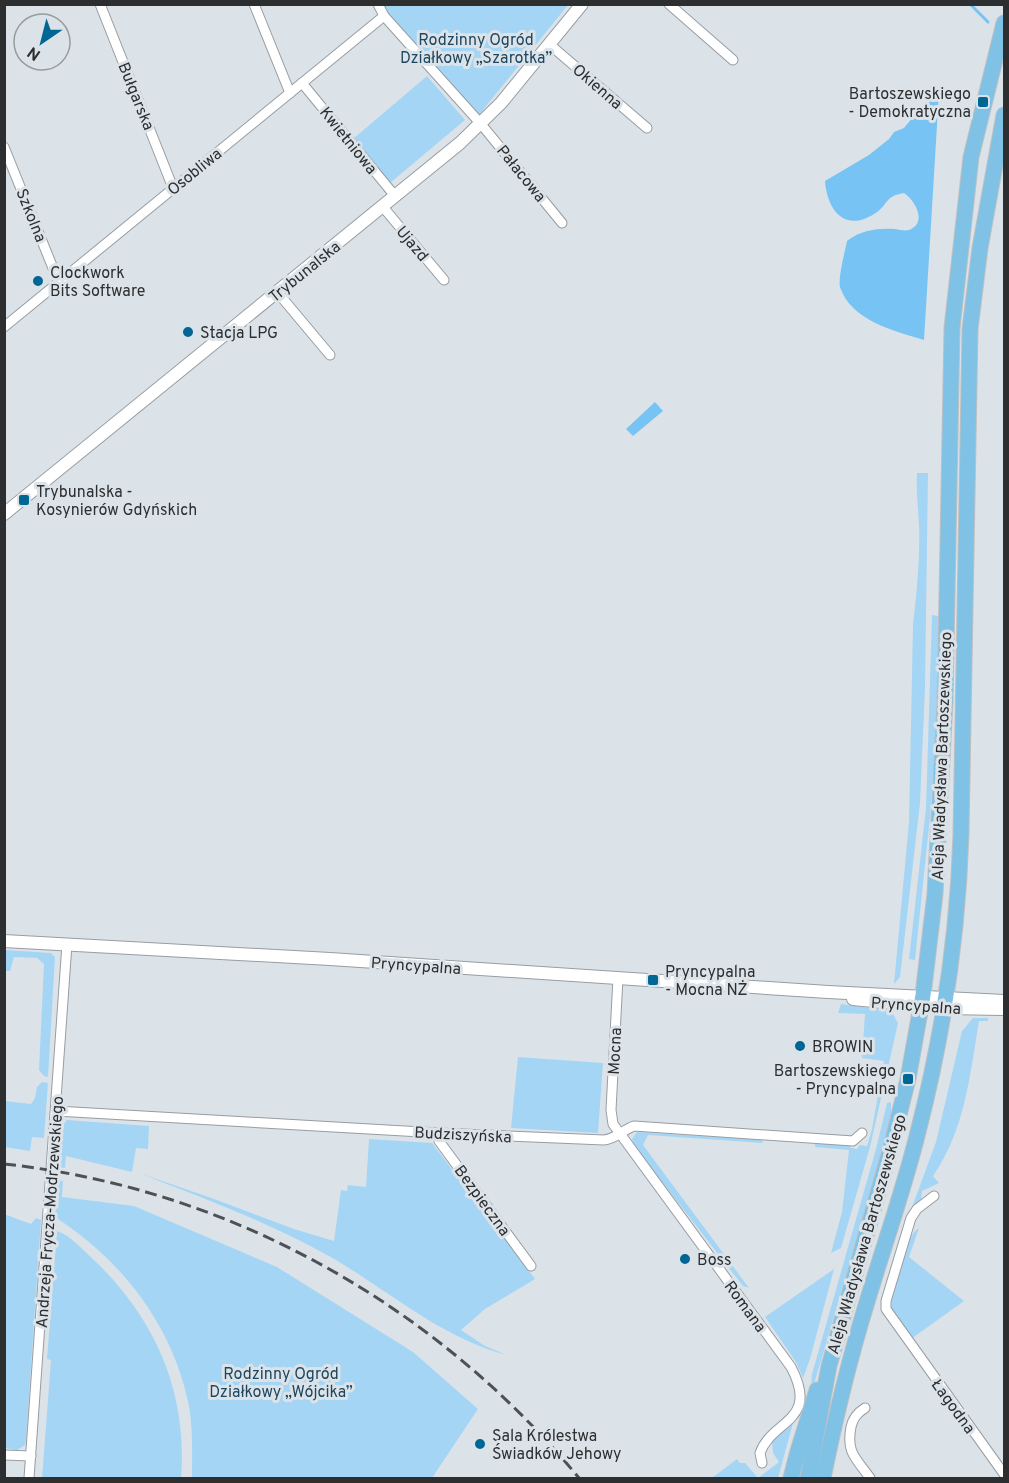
<svg xmlns="http://www.w3.org/2000/svg" width="1009" height="1483" viewBox="0 0 1009 1483" font-family="Overpass,sans-serif">
  <style>
    .green { fill: #a5d5f5 }
    .water { fill: #76c3f4 }
    .lines { fill: none; stroke-linecap: round; stroke-linejoin: round }
    .stream { stroke: #76c3f4; stroke-width: 3 }
    .minor-casing { stroke: #979da2; stroke-width: 11 }
    .tertiary-casing { stroke: #979da2; stroke-width: 14 }
    .primary-casing { stroke: #c0c0c1; stroke-width: 17 }
    .minor { stroke: #fff; stroke-width: 9 }
    .tertiary { stroke: #fff; stroke-width: 12 }
    .primary { stroke: #7fc2e6; stroke-width: 15 }
    .rail { stroke: #4e5153; stroke-width: 3; stroke-dasharray: 12 6; stroke-linecap: butt }
    .poi-dot { fill: #006694; stroke: #dce3e8; stroke-width: 2 }
    .labels { text-anchor: middle; stroke-width: 6; stroke-linejoin: round; paint-order: stroke }
    .park-label { font-size: 16px; fill: #1d4760; stroke: #dce3e8 }
    .street-label { font-size: 16px; fill: #2c2e30; stroke: #dce3e8 }
    .poi-label { font-size: 16px; fill: #2c2e30; stroke: #dce3e8; text-anchor: start }
  </style>
  <rect width="100%" height="100%" fill="#dce3e8"/>
  <g class="green">
    <path d="M 384,5 L 568,5 L 478,116 L 387,14 Z"/>
    <path d="M 427,76 L 465,120 L 390,183 L 353,139 Z"/>
    <path d="M 917,473 L 928,473 L 925,689 L 920,803 L 900,977 L 894,984 L 909,822 L 913,624 C 917,592 920,558 919,525 C 918,507 916,491 917,473 Z"/>
    <path d="M 932,615 L 938,616 L 938,696 L 930,817 L 915,960 L 909,959 L 926,808 Z"/>
    <path d="M 5,950 L 51,953 L 55,957 L 48,1077 L 44,1076 L 39,1070 L 44,964 L 37,958 L 14,957 L 10,971 L 5,971 Z"/>
    <path d="M 841,1004 L 889,1011 L 893,1014 L 898,1023 L 870,1147 L 841,1248 L 831,1253 L 842,1212 L 849,1150 L 815,1147 L 815,1142 L 850,1146 L 851,1148 L 857,1149 L 860,1145 L 867,1146 L 872,1129 L 884,1061 L 862,1058 L 865,1014 L 838,1013 Z"/>
    <path d="M 973,1018 L 988,1018 L 988,1021 L 979,1021 C 970,1075 965,1130 933,1176 L 939,1183 L 922,1191 L 921,1199 L 911,1210 L 936,1142 L 962,1031 Z"/>
    <path d="M 518,1057 L 603,1063 L 598,1133 L 511,1128 Z"/>
    <path d="M 42,1082 L 48,1083 L 44,1138 L 32,1137 L 30,1151 L 5,1147 L 5,1101 L 31,1104 L 35,1098 L 37,1087 Z"/>
    <path d="M 891,1102 L 891,1113 L 876,1173 L 810,1398 L 812,1374 L 876,1149 L 887,1103 Z"/>
    <path d="M 67,1120 L 149,1126 L 148,1149 L 136,1148 L 132,1172 L 66,1156 L 65,1168 L 59,1167 L 62,1126 Z"/>
    <path d="M 637,1132 L 762,1140 L 763,1143 L 648,1135 L 643,1145 L 749,1288 L 743,1286 L 634,1146 L 632,1139 Z"/>
    <path d="M 369,1139 L 432,1143 L 535,1279 L 485,1309 L 461,1330 L 485,1346 L 507,1355 C 444,1339 391,1293 336,1260 C 274,1224 205,1199 139,1173 L 217,1200 L 294,1229 L 334,1241 L 341,1190 L 347,1191 L 348,1185 L 366,1187 Z"/>
    <path d="M 58,1180 L 63,1181 L 62,1197 L 134,1206 L 277,1267 L 413,1352 L 478,1409 L 432,1478 L 192,1478 C 192,1454 193,1430 189,1406 C 173,1326 122,1260 55,1217 Z"/>
    <path d="M 4,1214 L 31,1224 L 36,1218 L 41,1220 L 26,1440 L 25,1445 L 17,1450 L 5,1448 Z"/>
    <path d="M 919,1228 L 909,1257 L 964,1301 L 911,1339 L 894,1314 L 891,1307 C 893,1290 905,1235 919,1228 Z"/>
    <path d="M 57,1231 C 70,1235 83,1250 93,1259 C 155,1318 188,1392 181,1478 L 42,1478 L 51,1360 L 47,1359 Z"/>
    <path d="M 834,1269 L 810,1359 L 803,1378 L 796,1362 L 765,1317 Z"/>
    <path d="M 793,1423 L 778,1478 L 712,1478 L 737,1459 L 740,1463 L 745,1463 L 758,1478 L 779,1462 L 773,1453 L 772,1441 Z"/>
  </g>
  <g class="water">
    <path d="M 939,92 L 924,340 C 895,331 851,321 840,287 C 838,278 845,251 847,241 C 861,230 878,228 895,229 C 900,230 905,231 909,230 C 928,223 915,200 904,193 C 884,196 888,206 874,214 C 844,233 827,209 825,181 L 869,155 L 889,139 L 894,132 L 904,128 L 913,117 Z"/>
    <path d="M 655,402 L 663,411 L 633,436 L 626,429 Z"/>
  </g>
  <g class="lines">
    <path class="stream" d="M 970,4 L 988,22"/>
    <defs>
      <g id="minor">
        <path d="M 100,4 L 173,188"/>
        <path d="M 254,4 L 290,93"/>
        <path d="M 378,4 L 384,16 L 481,124 L 562,223"/>
        <path d="M 669,4 L 733,60"/>
        <path d="M 549,44 L 647,128"/>
        <path d="M 302,83 L 395,196"/>
        <path d="M 4,147 L 59,283"/>
        <path d="M 383,207 L 444,280"/>
        <path d="M 278,293 L 330,355"/>
        <path d="M 4,327 L 384,16"/>
        <path d="M 618,978 L 611,1110 L 613,1124 L 791,1367 C 820,1422 772,1419 760,1453 L 762,1463"/>
        <path d="M 56,1111 L 439,1133 L 604,1140 C 615,1139 623,1130 634,1126 L 853,1141 L 862,1133"/>
        <path d="M 439,1133 L 439,1141 L 531,1266"/>
        <path d="M 934,1196 L 917,1209 L 911,1218 L 886,1301 L 886,1309 L 1004,1474"/>
        <path d="M 865,1408 C 857,1413 853,1418 851,1427 C 846,1453 856,1458 870,1478"/>
        <path d="M 4,1455 L 31,1456"/>
        <path d="M 29,1478 L 67,944"/>
      </g>
      <g id="tertiary">
        <path d="M 4,514 L 460,143 L 501,103 L 582,4"/>
        <path d="M 4,941 L 330,959 L 828,992 L 1004,1001"/>
        <path d="M 853,999 L 943,1008 L 1004,1009"/>
      </g>
      <g id="primary">
        <path d="M 791,1478 L 798,1451 L 817,1390"/>
        <path d="M 808,1478 L 829,1366 L 891,1147 L 908,1079 L 923,995 L 935,894 L 945,702 L 952,328 L 971,157 L 1004,23"/>
        <path d="M 823,1478 C 835,1419 849,1360 867,1302 C 884,1245 904,1189 918,1132 C 943,1035 958,934 961,834 L 970,329 L 980,248 L 1004,115"/>
      </g>
    </defs>
    <use href="#minor" class="minor-casing"/>
    <use href="#tertiary" class="tertiary-casing"/>
    <use href="#primary" class="primary-casing"/>
    <use href="#minor" class="minor"/>
    <use href="#tertiary" class="tertiary"/>
    <use href="#primary" class="primary"/>
    <path class="rail" d="M 4,1164 C 229,1188 436,1305 579,1478"/>
  </g>
  <g class="poi-dot">
    <rect x="977" y="96" width="12" height="12" rx="3"/>
    <circle cx="38" cy="281" r="6"/>
    <circle cx="188" cy="332" r="6"/>
    <rect x="18" y="494" width="12" height="12" rx="3"/>
    <rect x="647" y="974" width="12" height="12" rx="3"/>
    <circle cx="800" cy="1046" r="6"/>
    <rect x="902" y="1073" width="12" height="12" rx="3"/>
    <circle cx="685" cy="1259" r="6"/>
    <circle cx="480" cy="1444" r="6"/>
  </g>
  <g class="labels">
    <g class="park-label">
      <text x="476" y="45">Rodzinny Ogród<tspan x="476" dy="18">Działkowy „Szarotka”</tspan></text>
      <text x="281" y="1379">Rodzinny Ogród<tspan x="281" dy="18">Działkowy „Wójcika”</tspan></text>
    </g>
    <g class="street-label">
      <text transform="translate(598 86) rotate(41)" y="6">Okienna</text>
      <text transform="translate(137 96) rotate(68)" y="6">Bułgarska</text>
      <text transform="translate(349 140) rotate(51)" y="6">Kwietniowa</text>
      <text transform="translate(194 171) rotate(-39)" y="6">Osobliwa</text>
      <text transform="translate(522 173) rotate(51)" y="6">Pałacowa</text>
      <text transform="translate(32 215) rotate(68)" y="6">Szkolna</text>
      <text transform="translate(413 243) rotate(50)" y="6">Ujazd</text>
      <text transform="translate(304 271) rotate(-39)" y="6">Trybunalska</text>
      <text transform="translate(941 756) rotate(-88)" y="6">Aleja Władysława Bartoszewskiego</text>
      <text transform="translate(416 965) rotate(4)" y="6">Pryncypalna</text>
      <text transform="translate(916 1005) rotate(4)" y="6">Pryncypalna</text>
      <text transform="translate(614 1051) rotate(-87)" y="6">Mocna</text>
      <text transform="translate(463 1134) rotate(3)" y="6">Budziszyńska</text>
      <text transform="translate(483 1200) rotate(54)" y="6">Bezpieczna</text>
      <text transform="translate(49 1212) rotate(-86)" y="6">Andrzeja Frycza-Modrzewskiego</text>
      <text transform="translate(866 1234) rotate(-74)" y="6">Aleja Władysława Bartoszewskiego</text>
      <text transform="translate(746 1306) rotate(54)" y="6">Romana</text>
      <text transform="translate(954 1406) rotate(54)" y="6">Łagodna</text>
    </g>
    <g class="poi-label">
      <text x="971" y="99" text-anchor="end">Bartoszewskiego<tspan x="971" dy="18">- Demokratyczna</tspan></text>
      <text x="50" y="278">Clockwork<tspan x="50" dy="18">Bits Software</tspan></text>
      <text x="200" y="338">Stacja LPG</text>
      <text x="36" y="497">Trybunalska -<tspan x="36" dy="18">Kosynierów Gdyńskich</tspan></text>
      <text x="665" y="977">Pryncypalna<tspan x="665" dy="18">- Mocna NŻ</tspan></text>
      <text x="812" y="1052">BROWIN</text>
      <text x="896" y="1076" text-anchor="end">Bartoszewskiego<tspan x="896" dy="18">- Pryncypalna</tspan></text>
      <text x="697" y="1265">Boss</text>
      <text x="492" y="1441">Sala Królestwa<tspan x="492" dy="18">Świadków Jehowy</tspan></text>
    </g>
  </g>
  <rect width="1009" height="1483" fill="none" stroke="#2c2e30" stroke-width="12"/>
  <g transform="translate(42 42) rotate(215)"><circle r="28" fill="#dce3e8" stroke="#969b9e" stroke-width="1.5"/>
  <path d="M0-4.5L10 22L0 15L-10 22Z" fill="#006694"/>
  <text y="-9" font-size="16" font-weight="bold" text-anchor="middle" fill="#2c2e30">N</text>
  </g>
</svg>
